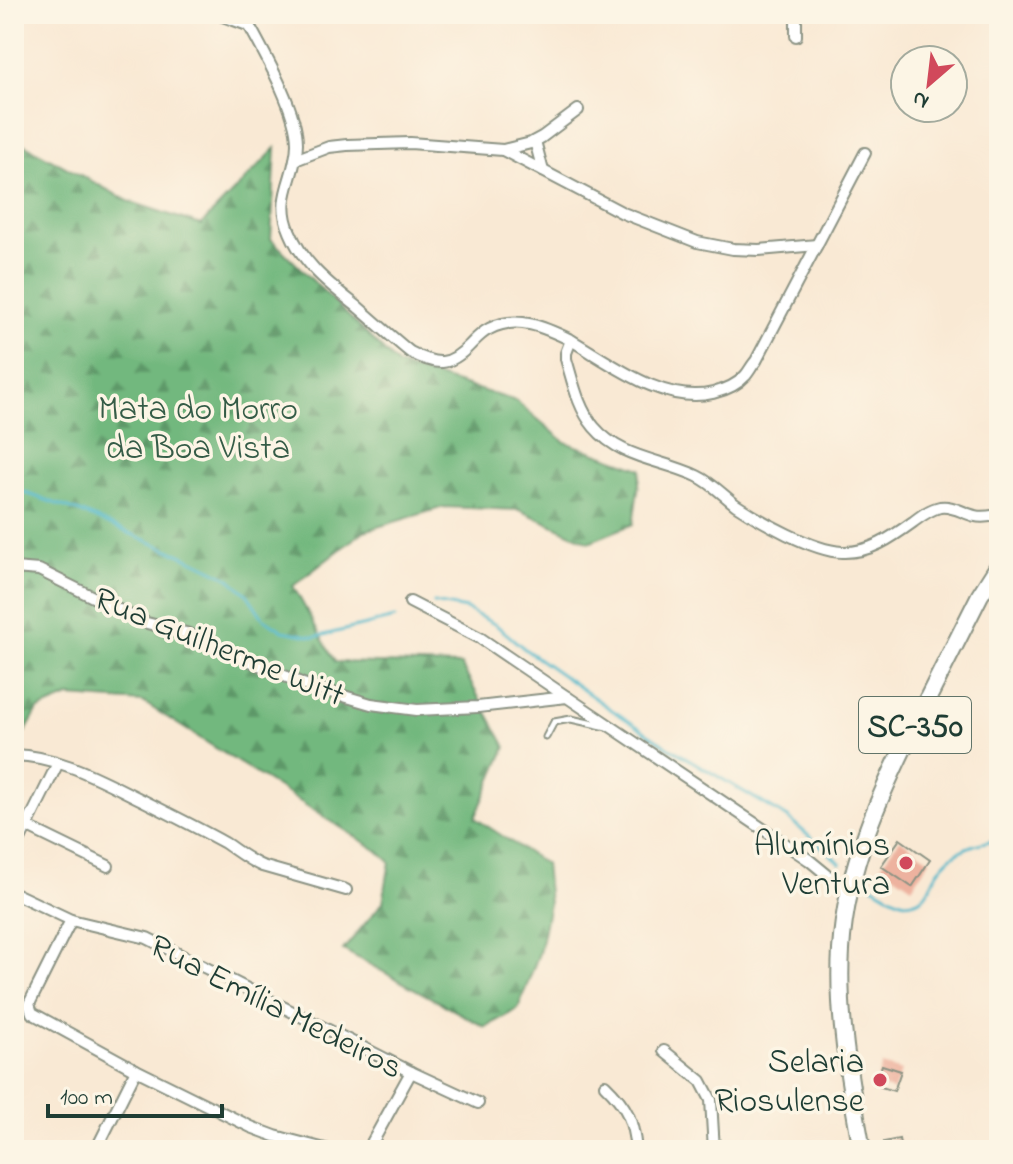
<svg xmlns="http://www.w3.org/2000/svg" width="1013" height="1164" viewBox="0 0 1013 1164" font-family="'Indie Flower',sans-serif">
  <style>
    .forest { fill: url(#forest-firs); stroke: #487a59; stroke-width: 2 }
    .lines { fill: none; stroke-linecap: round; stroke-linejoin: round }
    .stream { stroke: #4db7ca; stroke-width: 3 }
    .building { fill: #edb29f }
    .lane-casing { stroke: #8c9384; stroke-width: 9 }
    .street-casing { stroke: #8c9384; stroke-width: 14 }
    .primary-casing { stroke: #8c9384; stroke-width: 20 }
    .lane { stroke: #fff; stroke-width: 5 }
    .street { stroke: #fff; stroke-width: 10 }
    .primary { stroke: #fff; stroke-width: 16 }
    .poi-dot { fill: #d1495b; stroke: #fcf5e5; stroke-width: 3 }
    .labels { text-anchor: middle; stroke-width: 7; stroke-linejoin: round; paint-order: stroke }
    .shield { fill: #fcf5e5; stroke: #617469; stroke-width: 2 }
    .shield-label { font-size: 32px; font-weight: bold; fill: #1f3d34 }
    .park-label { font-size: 34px; fill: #355c47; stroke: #fcf5e5 }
    .street-label { font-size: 34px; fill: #1f3d34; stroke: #fcf5e5 }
    .poi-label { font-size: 34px; fill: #1f3d34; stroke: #fcf5e5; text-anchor: end }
  </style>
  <defs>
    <pattern id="forest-firs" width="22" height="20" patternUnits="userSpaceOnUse" patternTransform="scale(2)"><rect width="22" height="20" fill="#72b87e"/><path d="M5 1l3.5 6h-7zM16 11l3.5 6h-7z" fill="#5d9768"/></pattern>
  </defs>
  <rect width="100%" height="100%" fill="#fcf5e5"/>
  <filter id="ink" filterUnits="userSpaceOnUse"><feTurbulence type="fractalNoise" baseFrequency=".0125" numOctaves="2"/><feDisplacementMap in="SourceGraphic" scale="16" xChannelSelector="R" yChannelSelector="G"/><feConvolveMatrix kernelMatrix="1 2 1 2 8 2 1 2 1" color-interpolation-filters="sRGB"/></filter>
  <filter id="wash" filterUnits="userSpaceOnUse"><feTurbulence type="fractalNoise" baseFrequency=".006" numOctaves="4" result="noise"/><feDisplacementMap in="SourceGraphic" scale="32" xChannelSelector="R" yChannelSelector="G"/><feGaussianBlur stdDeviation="1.8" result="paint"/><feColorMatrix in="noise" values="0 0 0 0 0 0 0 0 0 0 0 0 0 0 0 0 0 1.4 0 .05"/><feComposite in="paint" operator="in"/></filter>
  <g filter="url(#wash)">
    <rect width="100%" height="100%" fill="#f9e9d4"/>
    <path class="forest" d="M 14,139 L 128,201 L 201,225 L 276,148 L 271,239 L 398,365 L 516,401 L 565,442 L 641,469 L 633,524 L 589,542 L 520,510 L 444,507 L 364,531 L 293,586 L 335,662 L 461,665 L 506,747 L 475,818 L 545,864 L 549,904 L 539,953 L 518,1009 L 485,1027 L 343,950 L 383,902 L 390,862 L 378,851 L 143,702 L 69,697 L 38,710 L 26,731 L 14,736 Z"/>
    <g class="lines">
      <g class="stream">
        <path d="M 14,489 L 80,512 L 192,560 L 229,578 L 247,594 L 263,618 L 283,631 L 315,637 L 395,618"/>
        <path d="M 434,603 L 466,609 L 496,625 L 526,650 L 609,708 L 670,748 L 788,818 L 840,863"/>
        <path d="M 866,882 C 877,888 899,904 911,902 C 929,900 930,882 939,870 C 943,865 951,856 957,853 C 969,845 985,842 999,839"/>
      </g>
    </g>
    <g id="blocks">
      <g class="building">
        <path d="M 900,839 L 930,860 L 912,887 L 881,866 Z"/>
        <path d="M 882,1065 L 901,1071 L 894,1091 L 875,1085 Z"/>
        <path d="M 899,1139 L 901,1150 L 885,1150 L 884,1142 Z"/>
      </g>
    </g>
  </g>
  <g filter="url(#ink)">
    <use href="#blocks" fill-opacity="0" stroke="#8c9384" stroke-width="2"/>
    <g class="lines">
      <defs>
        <g id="lane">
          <path d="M 210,14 L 251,29"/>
          <path d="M 546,737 L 554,722 L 571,719 L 607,727"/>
        </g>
        <g id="street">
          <path d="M 243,14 C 260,46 297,108 297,143 C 297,177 274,196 290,232 C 304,266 332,286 359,308 C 376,323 393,338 410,352 C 437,366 449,367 470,345 C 476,339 481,333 489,329 C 517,314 546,328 571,340 L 566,353 L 566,359 C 573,382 578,408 594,427 C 621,459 661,459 697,476 C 712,483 723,495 736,505 C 760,521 813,551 842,552 C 870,553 891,538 913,522 C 921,516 930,509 940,507 C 952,505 963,513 975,516 C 983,518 991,516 999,515"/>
          <path d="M 796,36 L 796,14"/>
          <path d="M 535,141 L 543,171"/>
          <path d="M 503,150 L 531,143 L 542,137 L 578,110"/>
          <path d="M 295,160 L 329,147 L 347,145 L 410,143 L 503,150 L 623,213 L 697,242 L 733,249 L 759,250 L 817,245"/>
          <path d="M 571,340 C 612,364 664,405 713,393 C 725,390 737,385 745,376 C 749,372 752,365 756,361 L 865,153"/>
          <path d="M 14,568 L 39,570 L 143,622 L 186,633 L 303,684 L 371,704 L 417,710 L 478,707 L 567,697 L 809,860 L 848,892"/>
          <path d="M 410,602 L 480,638 L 567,697"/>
          <path d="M 14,755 C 60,756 101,780 142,800 C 170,814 198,828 225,843 C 237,851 248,860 262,866 L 346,890"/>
          <path d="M 28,827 L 108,866"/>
          <path d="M 14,852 L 58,763"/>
          <path d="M 14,893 L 71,920 L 147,938 L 411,1072 L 478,1103"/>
          <path d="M 71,920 L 29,1004 L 32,1013 L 136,1070 L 251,1127 L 275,1136 L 329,1150"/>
          <path d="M 664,1051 L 701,1081 L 711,1100 L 714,1150"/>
          <path d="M 605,1085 C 627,1106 633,1120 636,1150"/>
          <path d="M 96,1150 L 136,1070"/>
          <path d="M 368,1150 L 411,1072"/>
          <path d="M 483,1150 L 484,1149"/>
        </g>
        <path id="primary" d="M 862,1150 C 850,1084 837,1017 841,950 C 846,867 880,794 917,720 C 938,679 959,637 980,595 L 999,565"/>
      </defs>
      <use href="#lane" class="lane-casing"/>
      <use href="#street" class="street-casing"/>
      <use href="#primary" class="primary-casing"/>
      <use href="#lane" class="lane"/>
      <use href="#street" class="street"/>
      <use href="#primary" class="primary"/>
    </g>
  </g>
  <g class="poi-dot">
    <circle cx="906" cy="863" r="8"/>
    <circle cx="880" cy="1080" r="8"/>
  </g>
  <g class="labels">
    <rect class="shield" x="859" y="697" width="112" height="56" rx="6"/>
    <g class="shield-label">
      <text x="915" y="736">SC-350</text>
    </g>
    <g class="park-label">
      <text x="198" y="419">Mata do Morro<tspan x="198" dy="39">da Boa Vista</tspan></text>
    </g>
    <g class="street-label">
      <text transform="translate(220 645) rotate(22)" y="12">Rua Guilherme Witt</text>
      <text transform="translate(277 1005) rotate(27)" y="12">Rua Emília Medeiros</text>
    </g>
    <g class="poi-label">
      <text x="890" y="855">Alumínios<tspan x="890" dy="39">Ventura</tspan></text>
      <text x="864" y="1072">Selaria<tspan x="864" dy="39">Riosulense</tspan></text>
    </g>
  </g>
  <rect width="1013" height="1164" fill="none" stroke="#fcf5e5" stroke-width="48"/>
  <g transform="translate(929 84) rotate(208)"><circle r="38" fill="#fcf5e5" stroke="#a4ab9e" stroke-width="2"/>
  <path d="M0-6L14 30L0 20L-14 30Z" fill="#d1495b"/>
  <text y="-12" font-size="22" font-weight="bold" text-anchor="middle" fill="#1f3d34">N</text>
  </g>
  <path d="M48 1104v12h174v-12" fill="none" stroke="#1f3d34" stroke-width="4"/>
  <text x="60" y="1104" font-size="24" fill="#1f3d34" stroke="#fcf5e5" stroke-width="6" paint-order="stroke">100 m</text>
</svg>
